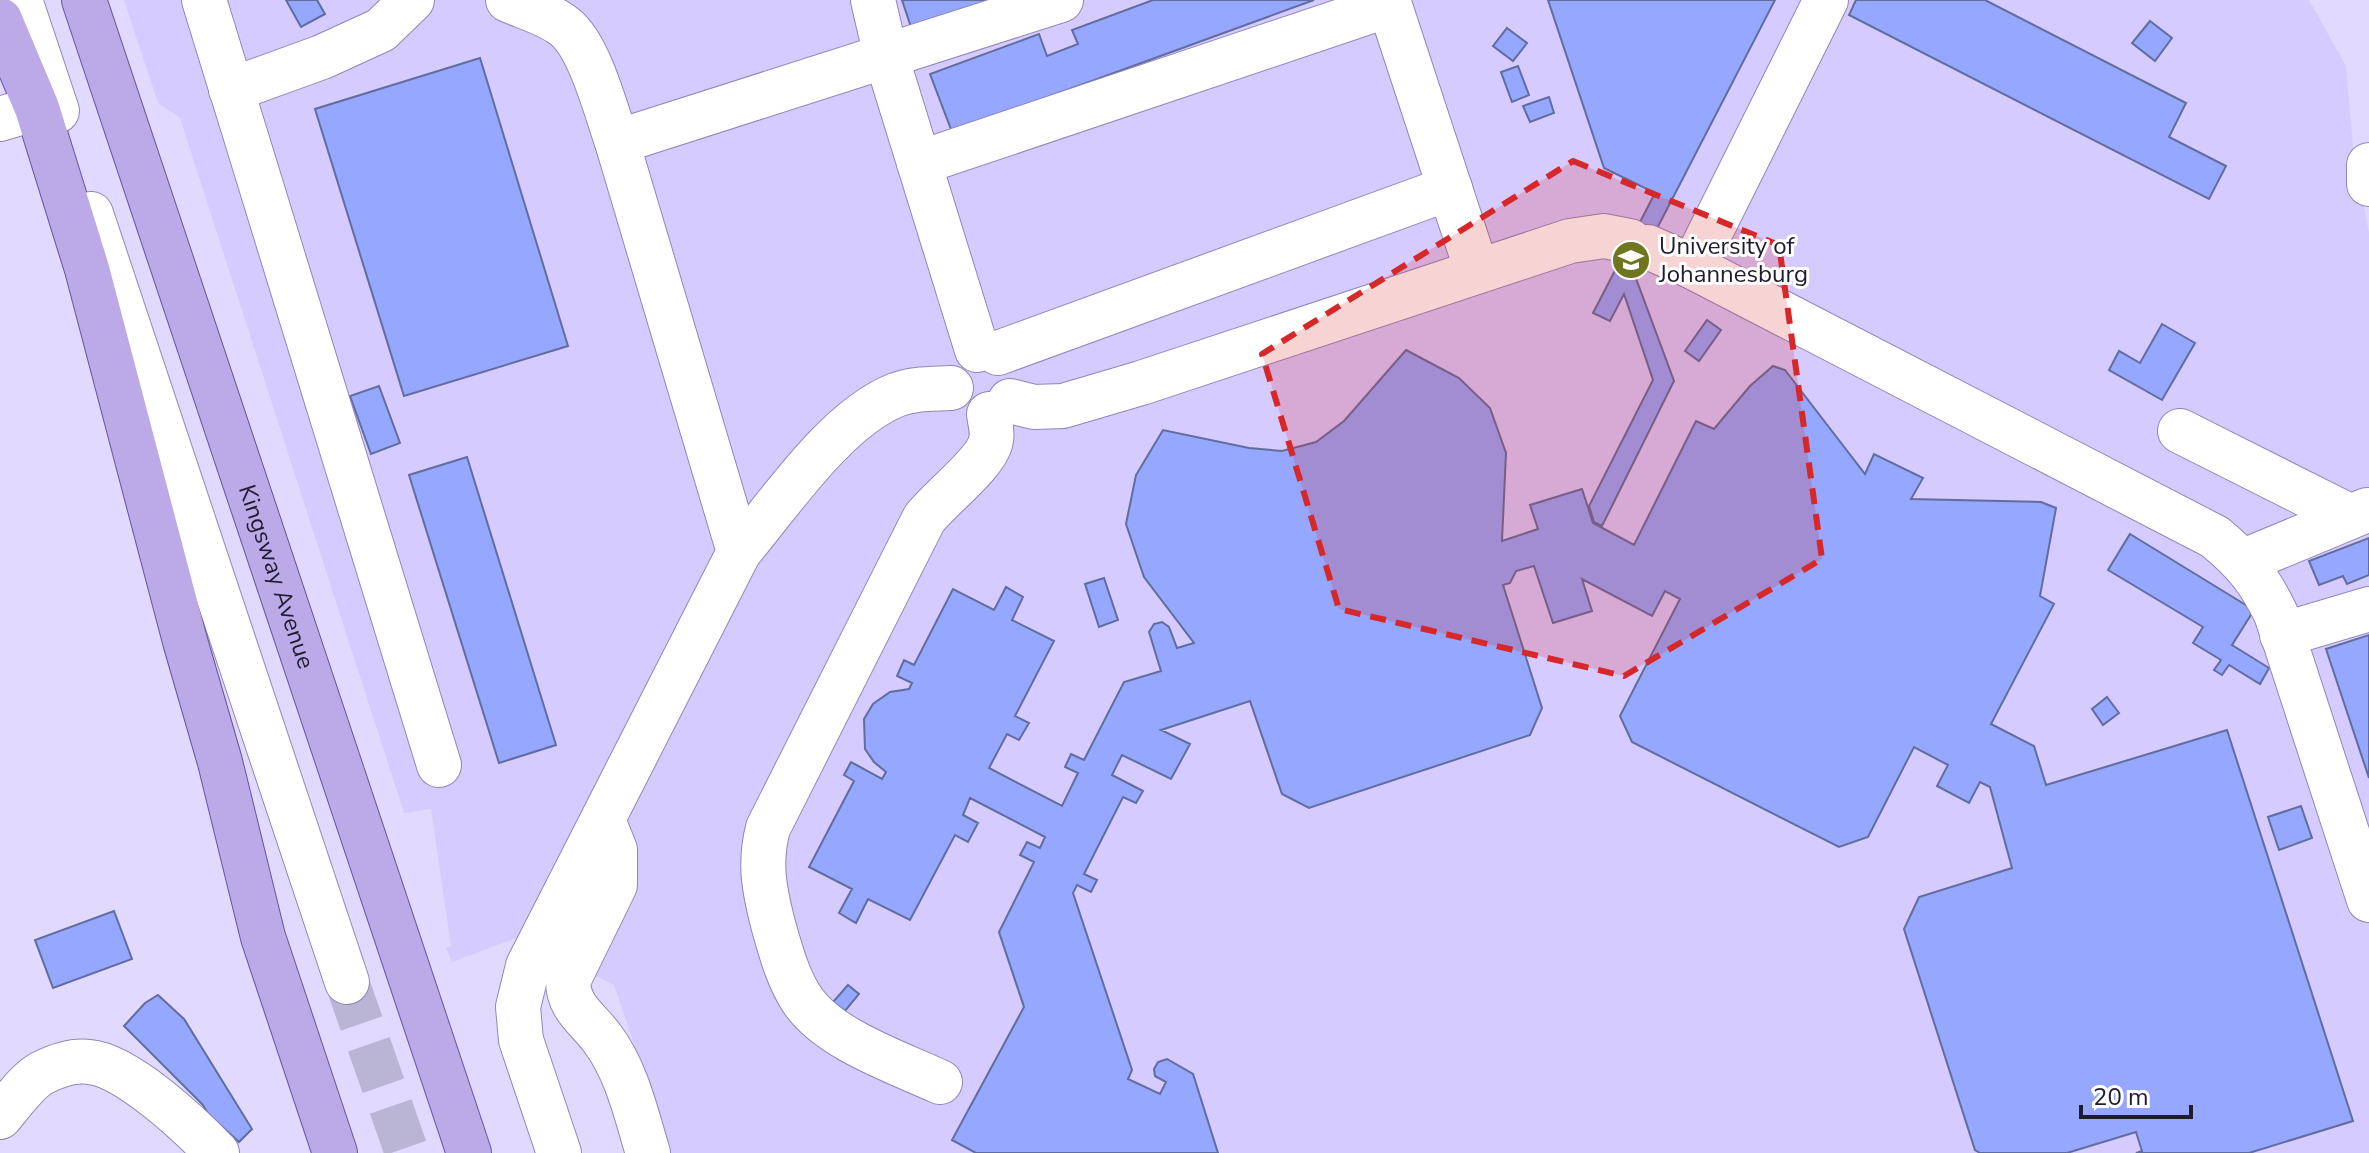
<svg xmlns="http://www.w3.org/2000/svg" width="2369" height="1153" viewBox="0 0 2369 1153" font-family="'Nunito Sans',sans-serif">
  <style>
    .built { fill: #d6cbff }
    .building { fill: #95a7fe; stroke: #616c9f; stroke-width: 2 }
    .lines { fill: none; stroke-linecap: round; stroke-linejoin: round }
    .minor-tunnel { stroke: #bab4d5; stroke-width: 44; stroke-dasharray: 44 22; stroke-linecap: butt }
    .minor-casing { stroke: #9185bb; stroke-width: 46 }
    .major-casing { stroke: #67539d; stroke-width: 46 }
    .minor { stroke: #fff; stroke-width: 44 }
    .major { stroke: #bbaae7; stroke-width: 44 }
    .marked { fill: #d62828; fill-opacity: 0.2; stroke: #d62828; stroke-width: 6; stroke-dasharray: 16 10; stroke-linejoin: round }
    .labels { text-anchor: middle; stroke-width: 6; stroke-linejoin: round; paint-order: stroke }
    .poi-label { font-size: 24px; fill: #201b30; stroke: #fff; text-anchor: start }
    .street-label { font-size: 24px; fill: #201b30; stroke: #fff }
  </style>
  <rect width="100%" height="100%" fill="#e1dafe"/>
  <path class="built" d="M 124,0 L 2309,0 L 2346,66 L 2354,158 L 2369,233 L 2369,1153 L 671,1153 L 614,985 L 519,937 L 452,962 L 446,948 L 451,946 L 431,809 L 404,813 L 180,118 L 158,103 Z"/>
  <g class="building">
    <path d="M 286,0 L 317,0 L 325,14 L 301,27 Z"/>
    <path d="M 902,0 L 1025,0 L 914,36 Z"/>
    <path d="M 1153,0 L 1314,0 L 952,132 L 930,74 L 1039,34 L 1047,56 L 1078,44 L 1072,30 Z"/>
    <path d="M 1548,0 L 1775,0 L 1634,273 L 1674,381 L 1602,526 L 1594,522 L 1589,506 L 1653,380 L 1624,294 L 1610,321 L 1593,313 L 1655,193 L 1604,168 Z"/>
    <path d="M 1856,0 L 1985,0 L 2186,103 L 2169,137 L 2226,166 L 2209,199 L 1849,15 Z"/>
    <path d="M 2150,21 L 2172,38 L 2155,61 L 2132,43 Z"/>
    <path d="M 1507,28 L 1527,43 L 1513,61 L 1493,46 Z"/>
    <path d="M 480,58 L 568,346 L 404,396 L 315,109 Z"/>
    <path d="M 1518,66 L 1529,95 L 1512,102 L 1501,72 Z"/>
    <path d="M 1549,97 L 1554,113 L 1530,122 L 1523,106 Z"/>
    <path d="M 1707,320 L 1721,330 L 1699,361 L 1685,351 Z"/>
    <path d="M 2162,324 L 2195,343 L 2162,400 L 2109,370 L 2119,351 L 2140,363 Z"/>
    <path d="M 1406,350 L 1459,378 L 1490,408 L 1506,453 L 1502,541 L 1538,529 L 1530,505 L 1582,489 L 1593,523 L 1634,545 L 1696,421 L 1714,429 L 1750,386 L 1773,366 L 1785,370 L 1865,474 L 1874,454 L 1923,478 L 1911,499 L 2041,502 L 2056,508 L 2040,596 L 2054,604 L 1991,724 L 2034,746 L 2046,785 L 2227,730 L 2353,1121 L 2249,1153 L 2136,1153 L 2142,1151 L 2136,1132 L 2067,1153 L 1980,1153 L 1975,1150 L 1904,929 L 1919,897 L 2012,868 L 1990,787 L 1980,782 L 1969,803 L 1937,786 L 1948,765 L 1914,747 L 1868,837 L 1839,847 L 1632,742 L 1620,716 L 1680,599 L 1665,591 L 1652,616 L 1582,579 L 1592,611 L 1553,623 L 1534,566 L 1516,571 L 1510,583 L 1503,585 L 1542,708 L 1530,735 L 1309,808 L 1282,794 L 1250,701 L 1161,730 L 1190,744 L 1171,779 L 1122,755 L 1112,775 L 1143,791 L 1136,803 L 1123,797 L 1084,874 L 1097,880 L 1091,892 L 1077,885 L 1073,893 L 1132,1070 L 1128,1079 L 1160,1094 L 1166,1082 L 1155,1076 L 1154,1069 L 1158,1062 L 1167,1059 L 1193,1074 L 1218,1153 L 976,1153 L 952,1140 L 1024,1007 L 999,932 L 1034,862 L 1020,855 L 1027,842 L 1040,848 L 1045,837 L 970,798 L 963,815 L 978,823 L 968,842 L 955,835 L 910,920 L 868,899 L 856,923 L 839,913 L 852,889 L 809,867 L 854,781 L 844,775 L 851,762 L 882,779 L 886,772 L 874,762 L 865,749 L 864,719 L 873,704 L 890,692 L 909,689 L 912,683 L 897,676 L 904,660 L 914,665 L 953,589 L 994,610 L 1006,587 L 1023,597 L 1012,620 L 1054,641 L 1015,716 L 1029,723 L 1019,740 L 1007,734 L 989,768 L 1062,806 L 1078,773 L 1065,767 L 1071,754 L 1084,760 L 1124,682 L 1161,671 L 1149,632 L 1154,624 L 1162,622 L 1169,627 L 1177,648 L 1194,643 L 1144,577 L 1126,524 L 1136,475 L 1163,430 L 1249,448 L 1282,451 L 1316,442 L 1344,421 Z"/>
    <path d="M 379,386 L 400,443 L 371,454 L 350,396 Z"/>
    <path d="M 467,457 L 556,745 L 499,763 L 409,475 Z"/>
    <path d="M 2130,534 L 2254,610 L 2232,645 L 2269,668 L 2260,684 L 2229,665 L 2222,675 L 2214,670 L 2221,660 L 2193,643 L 2203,627 L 2108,570 Z"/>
    <path d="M 2369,538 L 2369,575 L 2347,584 L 2343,576 L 2319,585 L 2309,561 Z"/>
    <path d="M 1104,578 L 1118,620 L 1099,627 L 1085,584 Z"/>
    <path d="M 2369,635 L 2369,778 L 2326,649 Z"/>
    <path d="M 2107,697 L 2119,713 L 2103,725 L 2092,709 Z"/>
    <path d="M 2301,806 L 2312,838 L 2279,850 L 2268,817 Z"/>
    <path d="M 114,911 L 132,959 L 53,988 L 35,940 Z"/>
    <path d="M 848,985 L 859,994 L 845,1011 L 833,1002 Z"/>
    <path d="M 158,995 L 184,1019 L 252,1129 L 239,1142 L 208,1114 L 203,1105 L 124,1026 L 145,1003 Z"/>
  </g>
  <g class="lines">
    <path class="minor-tunnel" d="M 347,982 L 407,1153"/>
    <defs>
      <g id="minor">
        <path d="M 20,0 L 57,111"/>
        <path d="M 204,0 L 439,765"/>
        <path d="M 508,0 C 526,8 549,14 565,27 C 590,47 606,111 617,142 L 1061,0"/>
        <path d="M 873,0 L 886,56 L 977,350"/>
        <path d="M 1388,0 L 1477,271"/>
        <path d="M 231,90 L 322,57 L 381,30 L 412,0"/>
        <path d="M 0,119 L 37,108"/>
        <path d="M 919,163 L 1389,5"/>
        <path d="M 2369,165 L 2369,184"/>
        <path d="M 91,214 L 347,982"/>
        <path d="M 1648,247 L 1693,267 L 2215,537 C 2245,562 2259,579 2276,614 L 2369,900"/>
        <path d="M 1693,267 L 1826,0"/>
        <path d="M 998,353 L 1450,188"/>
        <path d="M 1010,401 L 1034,407 L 1063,406 L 1141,383 L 1570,241 L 1604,236 L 1630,241"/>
        <path d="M 2180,431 L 2349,516"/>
        <path d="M 739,552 C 781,502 836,419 896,395 C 914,388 932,389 951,388"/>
        <path d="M 2244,561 L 2367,510"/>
        <path d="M 2282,635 L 2369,609"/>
        <path d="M 603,820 L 615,850 L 615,885 L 568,981 C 568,1007 587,1018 602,1038 C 627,1071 636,1114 648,1153"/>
        <path d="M 940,1082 C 897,1062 827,1039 801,998 C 787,976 780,949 773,924 C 764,889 759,863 768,828 L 924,519 C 939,499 988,462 991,440 C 993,433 990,422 989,414"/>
        <path d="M 0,1117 C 11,1104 27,1081 42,1073 C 56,1066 74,1060 89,1062 C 127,1065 191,1126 217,1153"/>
        <path d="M 559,1153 L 521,1040 L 518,1007 L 528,966 L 739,552 L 617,142"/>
      </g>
      <g id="major">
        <path id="s1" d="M 84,0 L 469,1153"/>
        <path d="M 0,20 L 37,108 L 87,269 L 185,641 L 220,762 L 263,937 L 335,1153"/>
      </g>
    </defs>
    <use href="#minor" class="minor-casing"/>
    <use href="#major" class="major-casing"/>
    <use href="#minor" class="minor"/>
    <use href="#major" class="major"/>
  </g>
  <path class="marked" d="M 1573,161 L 1779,245 L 1822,559 L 1624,676 L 1339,609 L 1262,354 Z"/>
  <defs>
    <symbol id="university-disc" viewBox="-11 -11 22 22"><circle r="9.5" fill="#6e761f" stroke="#fff"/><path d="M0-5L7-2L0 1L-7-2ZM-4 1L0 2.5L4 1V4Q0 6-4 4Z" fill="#fff"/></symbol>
  </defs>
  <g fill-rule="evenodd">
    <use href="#university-disc" x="1609" y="238" width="44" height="44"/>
  </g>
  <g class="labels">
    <g class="poi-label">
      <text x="1659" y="254">University of<tspan x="1659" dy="28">Johannesburg</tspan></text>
    </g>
    <g class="street-label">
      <text dy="8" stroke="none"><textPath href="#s1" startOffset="608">Kingsway Avenue</textPath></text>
    </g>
  </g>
  <path d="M2081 1105v12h110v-12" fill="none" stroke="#201b30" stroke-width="4"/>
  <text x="2093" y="1105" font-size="24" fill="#201b30" stroke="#ffffff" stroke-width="6" paint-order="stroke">20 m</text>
</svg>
